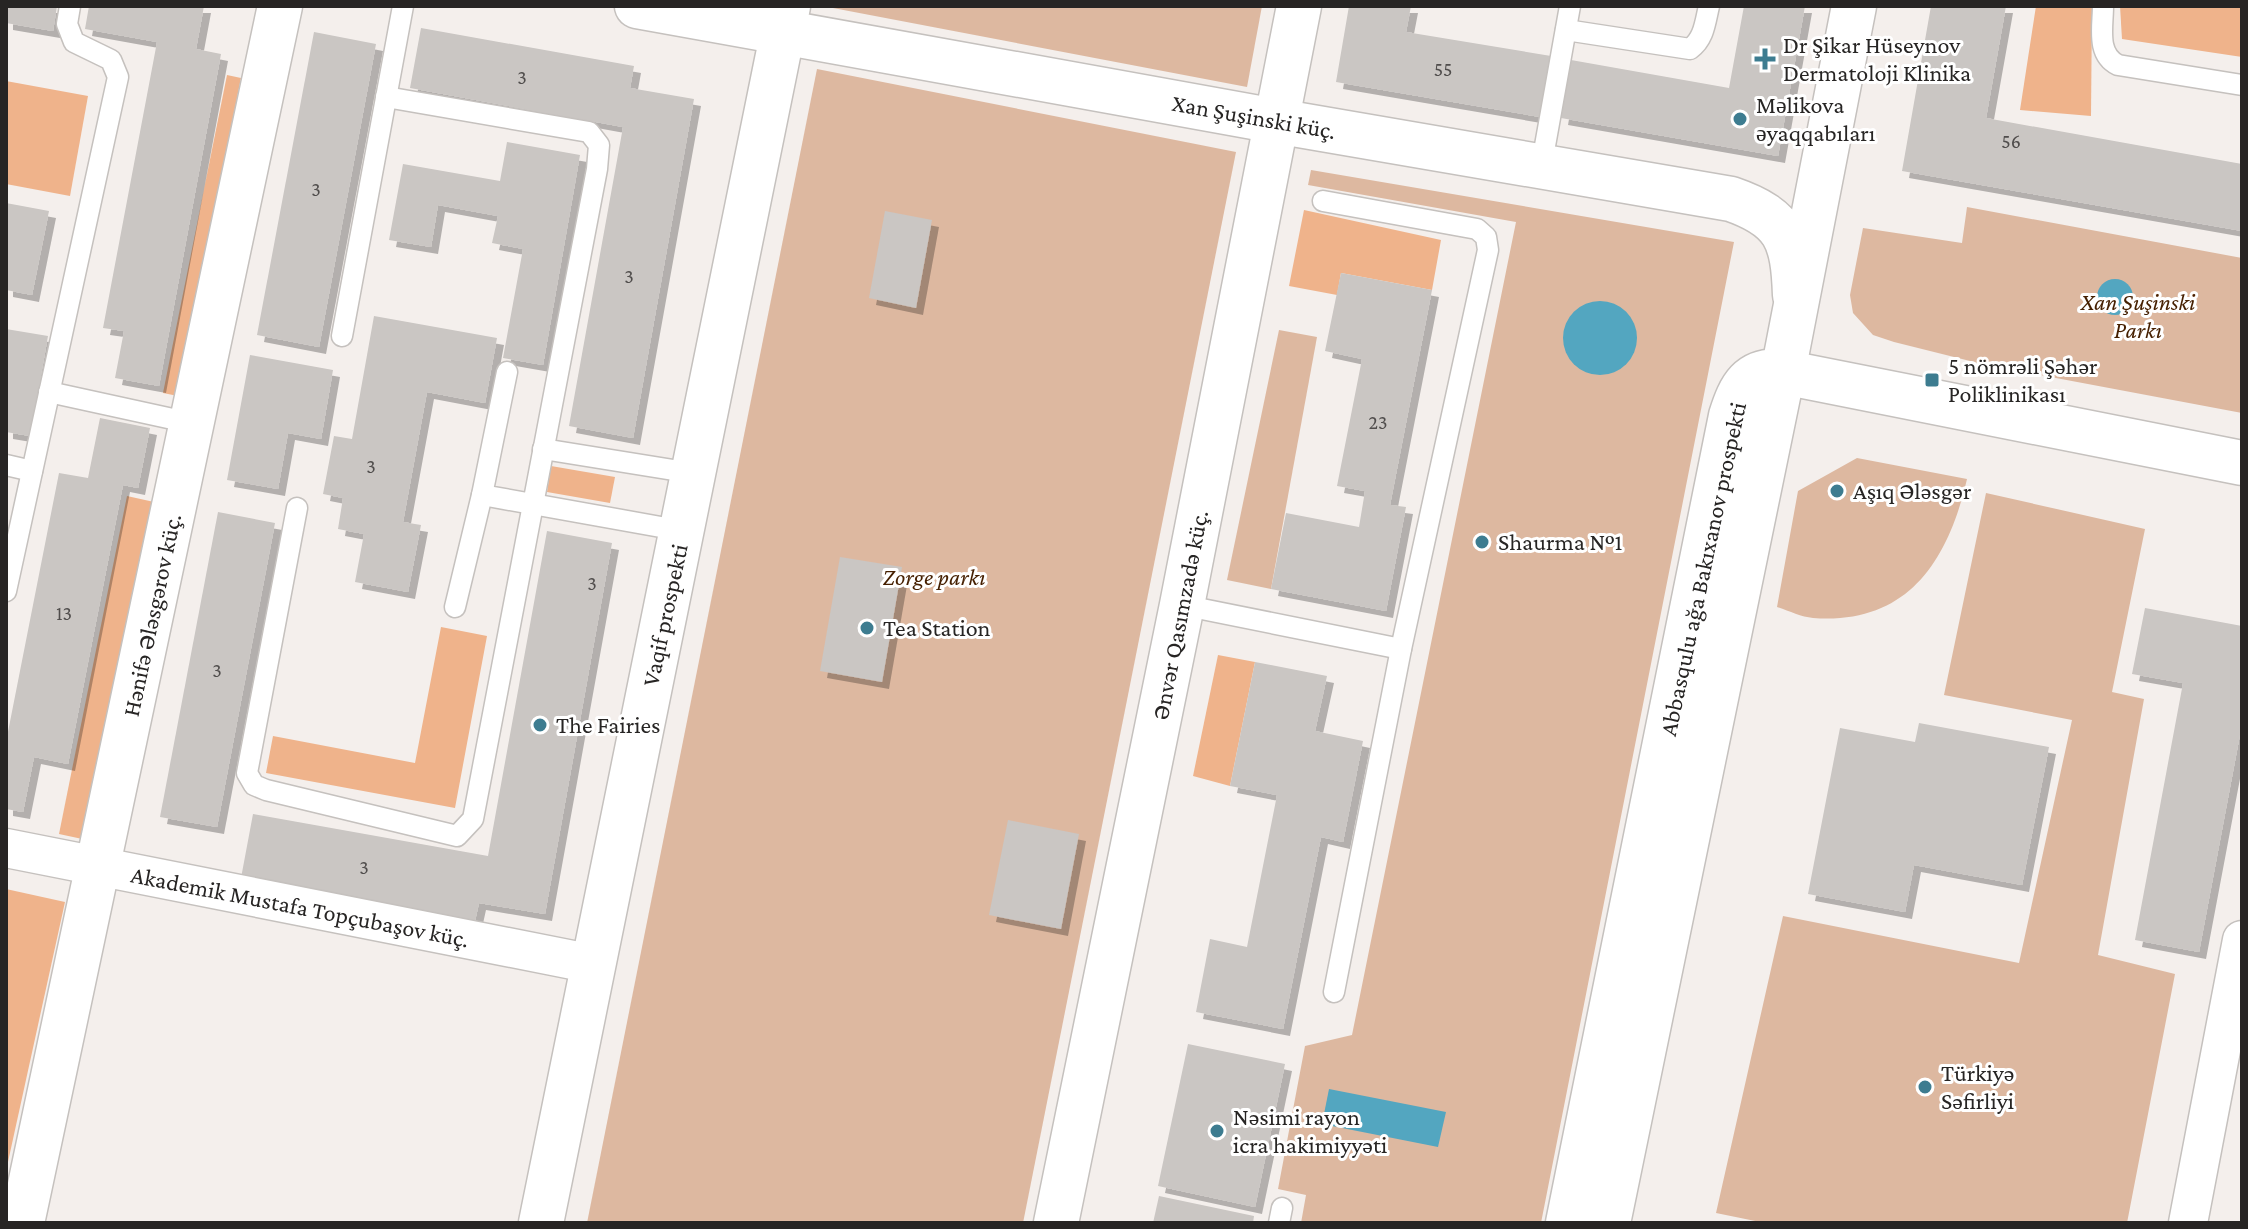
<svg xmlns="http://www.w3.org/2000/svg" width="2248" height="1229" viewBox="0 0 2248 1229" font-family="'Crimson Pro',serif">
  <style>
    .green { fill: #ddb8a0 }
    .forest { fill: #efb38b }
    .water { fill: #53a6c0 }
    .building { fill: #cac6c3; filter: url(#shadow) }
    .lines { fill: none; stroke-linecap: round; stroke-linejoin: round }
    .service-casing { stroke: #c5c1be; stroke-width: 23 }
    .minor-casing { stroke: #c5c1be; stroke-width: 41 }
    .tertiary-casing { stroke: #c5c1be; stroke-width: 47 }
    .secondary-casing { stroke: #c5c1be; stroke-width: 47 }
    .primary-casing { stroke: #c5c1be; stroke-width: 47 }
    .service { stroke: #fff; stroke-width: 20 }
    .minor { stroke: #fff; stroke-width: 38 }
    .tertiary { stroke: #fff; stroke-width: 44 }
    .secondary { stroke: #fff; stroke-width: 44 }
    .primary { stroke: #fff; stroke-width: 44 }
    .poi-dot { fill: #3d7c90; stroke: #fff; stroke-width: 3 }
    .labels { text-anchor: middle; stroke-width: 6; stroke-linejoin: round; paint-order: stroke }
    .number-label { font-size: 20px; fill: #504d4c }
    .poi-label { font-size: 24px; fill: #272524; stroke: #fff; text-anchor: start }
    .street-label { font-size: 24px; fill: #272524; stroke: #fff }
    .park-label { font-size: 24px; font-style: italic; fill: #451f00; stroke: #fff }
  </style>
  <defs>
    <filter id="shadow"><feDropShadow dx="7" dy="7" stdDeviation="0" flood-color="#0004"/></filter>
  </defs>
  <rect width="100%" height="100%" fill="#f4efec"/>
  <g class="green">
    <path d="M 833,6 L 1262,6 L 1247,87 L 833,8 Z"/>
    <path d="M 817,69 L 1236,152 L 1023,1223 L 587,1223 Z"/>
    <path d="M 1311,170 L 1734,242 L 1541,1223 L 1301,1223 L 1306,1195 L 1278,1189 L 1305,1046 L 1352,1035 L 1516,222 L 1308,185 Z"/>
    <path d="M 1967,207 L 2242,258 L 2242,413 L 1982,364 L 1894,342 L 1873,335 L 1853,313 L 1850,295 L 1863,228 L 1962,243 Z"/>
    <path d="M 1279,330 L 1317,337 L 1271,589 L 1227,580 Z"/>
    <path d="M 1857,458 L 1967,479 C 1948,561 1908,625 1813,618 C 1801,617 1789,611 1777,607 L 1798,491 Z"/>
    <path d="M 1986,493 L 2145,529 L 2112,692 L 2144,699 L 2098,955 L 2175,974 L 2127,1223 L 1765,1223 L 1716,1213 L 1783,916 L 2019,963 L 2072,720 L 1944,695 Z"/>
  </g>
  <g class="forest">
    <path d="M 2036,6 L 2092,6 L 2091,116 L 2020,110 Z"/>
    <path d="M 2120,6 L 2242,6 L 2242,57 L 2122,39 Z"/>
    <path d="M 227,75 L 241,78 L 178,396 L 163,393 Z"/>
    <path d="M 6,81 L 88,96 L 70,196 L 6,184 Z"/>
    <path d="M 1304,210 L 1441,240 L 1432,290 L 1341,273 L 1337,295 L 1289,286 Z"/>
    <path d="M 551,466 L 615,477 L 610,503 L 547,492 Z"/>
    <path d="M 127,496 L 154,502 L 87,840 L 59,834 Z"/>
    <path d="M 441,627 L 487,636 L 455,808 L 266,773 L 273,736 L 415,763 Z"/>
    <path d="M 1218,655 L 1255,662 L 1230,786 L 1193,776 Z"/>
    <path d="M 6,889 L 65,902 L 6,1171 Z"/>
  </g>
  <g class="water">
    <circle cx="2115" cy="297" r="18"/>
    <circle cx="1600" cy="338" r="37"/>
    <path d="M 1329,1089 L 1446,1112 L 1438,1147 L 1322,1124 Z"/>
  </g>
  <g class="building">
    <path d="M 6,6 L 57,6 L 53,31 L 6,23 Z"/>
    <path d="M 89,6 L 204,6 L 196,49 L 221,54 L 159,386 L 115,378 L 124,331 L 103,328 L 157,42 L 85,29 Z"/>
    <path d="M 1349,6 L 1411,6 L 1406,32 L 1551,56 L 1540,117 L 1336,82 Z"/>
    <path d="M 1744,6 L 1805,6 L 1778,156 L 1561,118 L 1571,60 L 1729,88 Z"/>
    <path d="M 1931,6 L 2006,6 L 1986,118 L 2242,164 L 2242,231 L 1902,171 Z"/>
    <path d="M 421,28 L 634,66 L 630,88 L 694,99 L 633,438 L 569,426 L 623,127 L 410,88 Z"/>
    <path d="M 314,32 L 376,44 L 319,347 L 257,335 Z"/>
    <path d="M 507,142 L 580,155 L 543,365 L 503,358 L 523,249 L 492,243 L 498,216 L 438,205 L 431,247 L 389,240 L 403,164 L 500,181 Z"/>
    <path d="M 6,203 L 49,211 L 32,295 L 6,290 Z"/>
    <path d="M 885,211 L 932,220 L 916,308 L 869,298 Z"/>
    <path d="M 1341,273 L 1432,290 L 1390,505 L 1406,507 L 1386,611 L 1271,589 L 1286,513 L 1359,527 L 1365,491 L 1337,486 L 1362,359 L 1325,351 Z"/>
    <path d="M 374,316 L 497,338 L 485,403 L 427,392 L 403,522 L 421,525 L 408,592 L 355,582 L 364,534 L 338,529 L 343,498 L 323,494 L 334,436 L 352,439 Z"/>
    <path d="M 6,329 L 48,336 L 30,436 L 6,432 Z"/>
    <path d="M 250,355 L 333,370 L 321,439 L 288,433 L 278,489 L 227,480 Z"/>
    <path d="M 100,418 L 150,428 L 138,488 L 123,485 L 68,764 L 34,757 L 23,812 L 6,809 L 6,742 L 59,473 L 88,478 Z"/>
    <path d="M 218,512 L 275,523 L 217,827 L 160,817 Z"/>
    <path d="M 547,531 L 612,543 L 545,914 L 479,903 L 475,921 L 241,878 L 253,814 L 488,856 Z"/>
    <path d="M 840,557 L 902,567 L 882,682 L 820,671 Z"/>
    <path d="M 2145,608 L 2242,626 L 2242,724 L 2199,952 L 2135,940 L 2183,683 L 2132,674 Z"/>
    <path d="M 1255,662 L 1327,676 L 1315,731 L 1363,741 L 1343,842 L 1321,837 L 1283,1029 L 1196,1012 L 1210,939 L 1247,947 L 1277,795 L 1230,786 Z"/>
    <path d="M 1919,723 L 2049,747 L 2022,885 L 1914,865 L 1905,912 L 1808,894 L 1840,728 L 1915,742 Z"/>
    <path d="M 1008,820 L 1079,834 L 1061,929 L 989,915 Z"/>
    <path d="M 1188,1044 L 1285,1064 L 1255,1207 L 1158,1186 Z"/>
    <path d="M 1159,1196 L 1254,1216 L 1253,1223 L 1153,1223 Z"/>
  </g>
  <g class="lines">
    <defs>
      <g id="service">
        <path d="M 2103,6 C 2103,27 2096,54 2118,65 L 2242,85"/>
        <path d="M 1566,30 L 1690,49 C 1704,39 1705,23 1709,6"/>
        <path d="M 1541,168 L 1570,6"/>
        <path d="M 1323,201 L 1477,229 L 1486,237 L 1488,250 L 1401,649 L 1334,992"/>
        <path d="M 342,336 L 403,6"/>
        <path d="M 507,372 L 482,495 L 683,531"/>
        <path d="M 49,392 L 191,423"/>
        <path d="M 543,449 L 692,473"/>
        <path d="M 6,465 L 32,471"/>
        <path d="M 297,508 L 247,773 L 254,785 L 266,790 L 457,836 L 473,819 L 597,169 L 599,145 L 589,132 L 386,97"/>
        <path d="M 6,591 L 118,77 L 111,60 L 74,42 L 67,24 L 70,6"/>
        <path d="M 1182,605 L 1401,649"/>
        <path d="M 455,607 L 482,495"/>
        <path d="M 1279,1223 L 1282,1208"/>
      </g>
      <g id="minor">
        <path d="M 6,848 L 593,964"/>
        <path d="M 2188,1223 L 2242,940"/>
      </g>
      <g id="tertiary">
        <path d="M 637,6 L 1276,121 L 1731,199 C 1786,218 1793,240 1795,295"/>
        <path d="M 22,1223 L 280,6"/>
      </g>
      <path id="secondary" d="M 1056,1223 L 1182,605 L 1299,6"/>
      <g id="primary">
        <path d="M 541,1223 L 788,6"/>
        <path d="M 1568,1223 L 1731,416 C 1740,388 1749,368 1783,372 L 2242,463"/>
        <path d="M 1608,1223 L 1783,372 L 1854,6"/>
      </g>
    </defs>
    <use href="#service" class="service-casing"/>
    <use href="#minor" class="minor-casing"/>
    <use href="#tertiary" class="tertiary-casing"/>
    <use href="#secondary" class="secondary-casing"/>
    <use href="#primary" class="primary-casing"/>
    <use href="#service" class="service"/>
    <use href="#minor" class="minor"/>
    <use href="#tertiary" class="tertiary"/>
    <use href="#secondary" class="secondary"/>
    <use href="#primary" class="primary"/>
  </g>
  <g class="poi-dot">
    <path d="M1761 47h8v8h8v8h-8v8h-8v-8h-8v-8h8z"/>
    <circle cx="1740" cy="119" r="8"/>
    <rect x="1924" y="372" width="16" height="16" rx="4"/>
    <circle cx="1837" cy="491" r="8"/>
    <circle cx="1482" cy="542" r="8"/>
    <circle cx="867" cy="628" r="8"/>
    <circle cx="540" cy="725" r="8"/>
    <circle cx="1925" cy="1087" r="8"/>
    <circle cx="1217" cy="1131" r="8"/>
  </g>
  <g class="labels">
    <g class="number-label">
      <text x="1443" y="76">55</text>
      <text x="522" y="84">3</text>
      <text x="2011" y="148">56</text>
      <text x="316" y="196">3</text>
      <text x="629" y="283">3</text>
      <text x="1378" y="429">23</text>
      <text x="371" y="473">3</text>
      <text x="592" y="590">3</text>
      <text x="64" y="620">13</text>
      <text x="217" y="677">3</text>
      <text x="364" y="874">3</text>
    </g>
    <g class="poi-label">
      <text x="1783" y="53">Dr Şikar Hüseynov<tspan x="1783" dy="28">Dermatoloji Klinika</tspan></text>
      <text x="1756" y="113">Mәlikova<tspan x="1756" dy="28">әyaqqabıları</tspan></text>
      <text x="1948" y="374">5 nömrəli Şəhər<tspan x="1948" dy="28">Poliklinikası</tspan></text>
      <text x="1853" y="499">Aşıq Ələsgər</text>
      <text x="1498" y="550">Shaurma №1</text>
      <text x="883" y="636">Tea Station</text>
      <text x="556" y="733">The Fairies</text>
      <text x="1941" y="1081">Türkiyə<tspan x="1941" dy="28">Səfirliyi</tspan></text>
      <text x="1233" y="1125">Nəsimi rayon<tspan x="1233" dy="28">icra hakimiyyəti</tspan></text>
    </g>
    <g class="street-label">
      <text transform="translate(1254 117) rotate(10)" y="8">Xan Şuşinski küç.</text>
      <text transform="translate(1703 569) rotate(-78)" y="8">Abbasqulu ağa Bakıxanov prospekti</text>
      <text transform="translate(152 615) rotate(-78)" y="8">Hənifə Ələsgərov küç.</text>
      <text transform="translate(665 615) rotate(-78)" y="8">Vaqif prospekti</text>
      <text transform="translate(1180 615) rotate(-79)" y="8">Ənvər Qasımzadə küç.</text>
      <text transform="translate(300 907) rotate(11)" y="8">Akademik Mustafa Topçubaşov küç.</text>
    </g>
    <g class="park-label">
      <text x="2138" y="310">Xan Şuşinski<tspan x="2138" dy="28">Parkı</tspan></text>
      <text x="934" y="585">Zorge parkı</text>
    </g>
  </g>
  <rect width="2248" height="1229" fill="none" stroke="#272524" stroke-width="16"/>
</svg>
